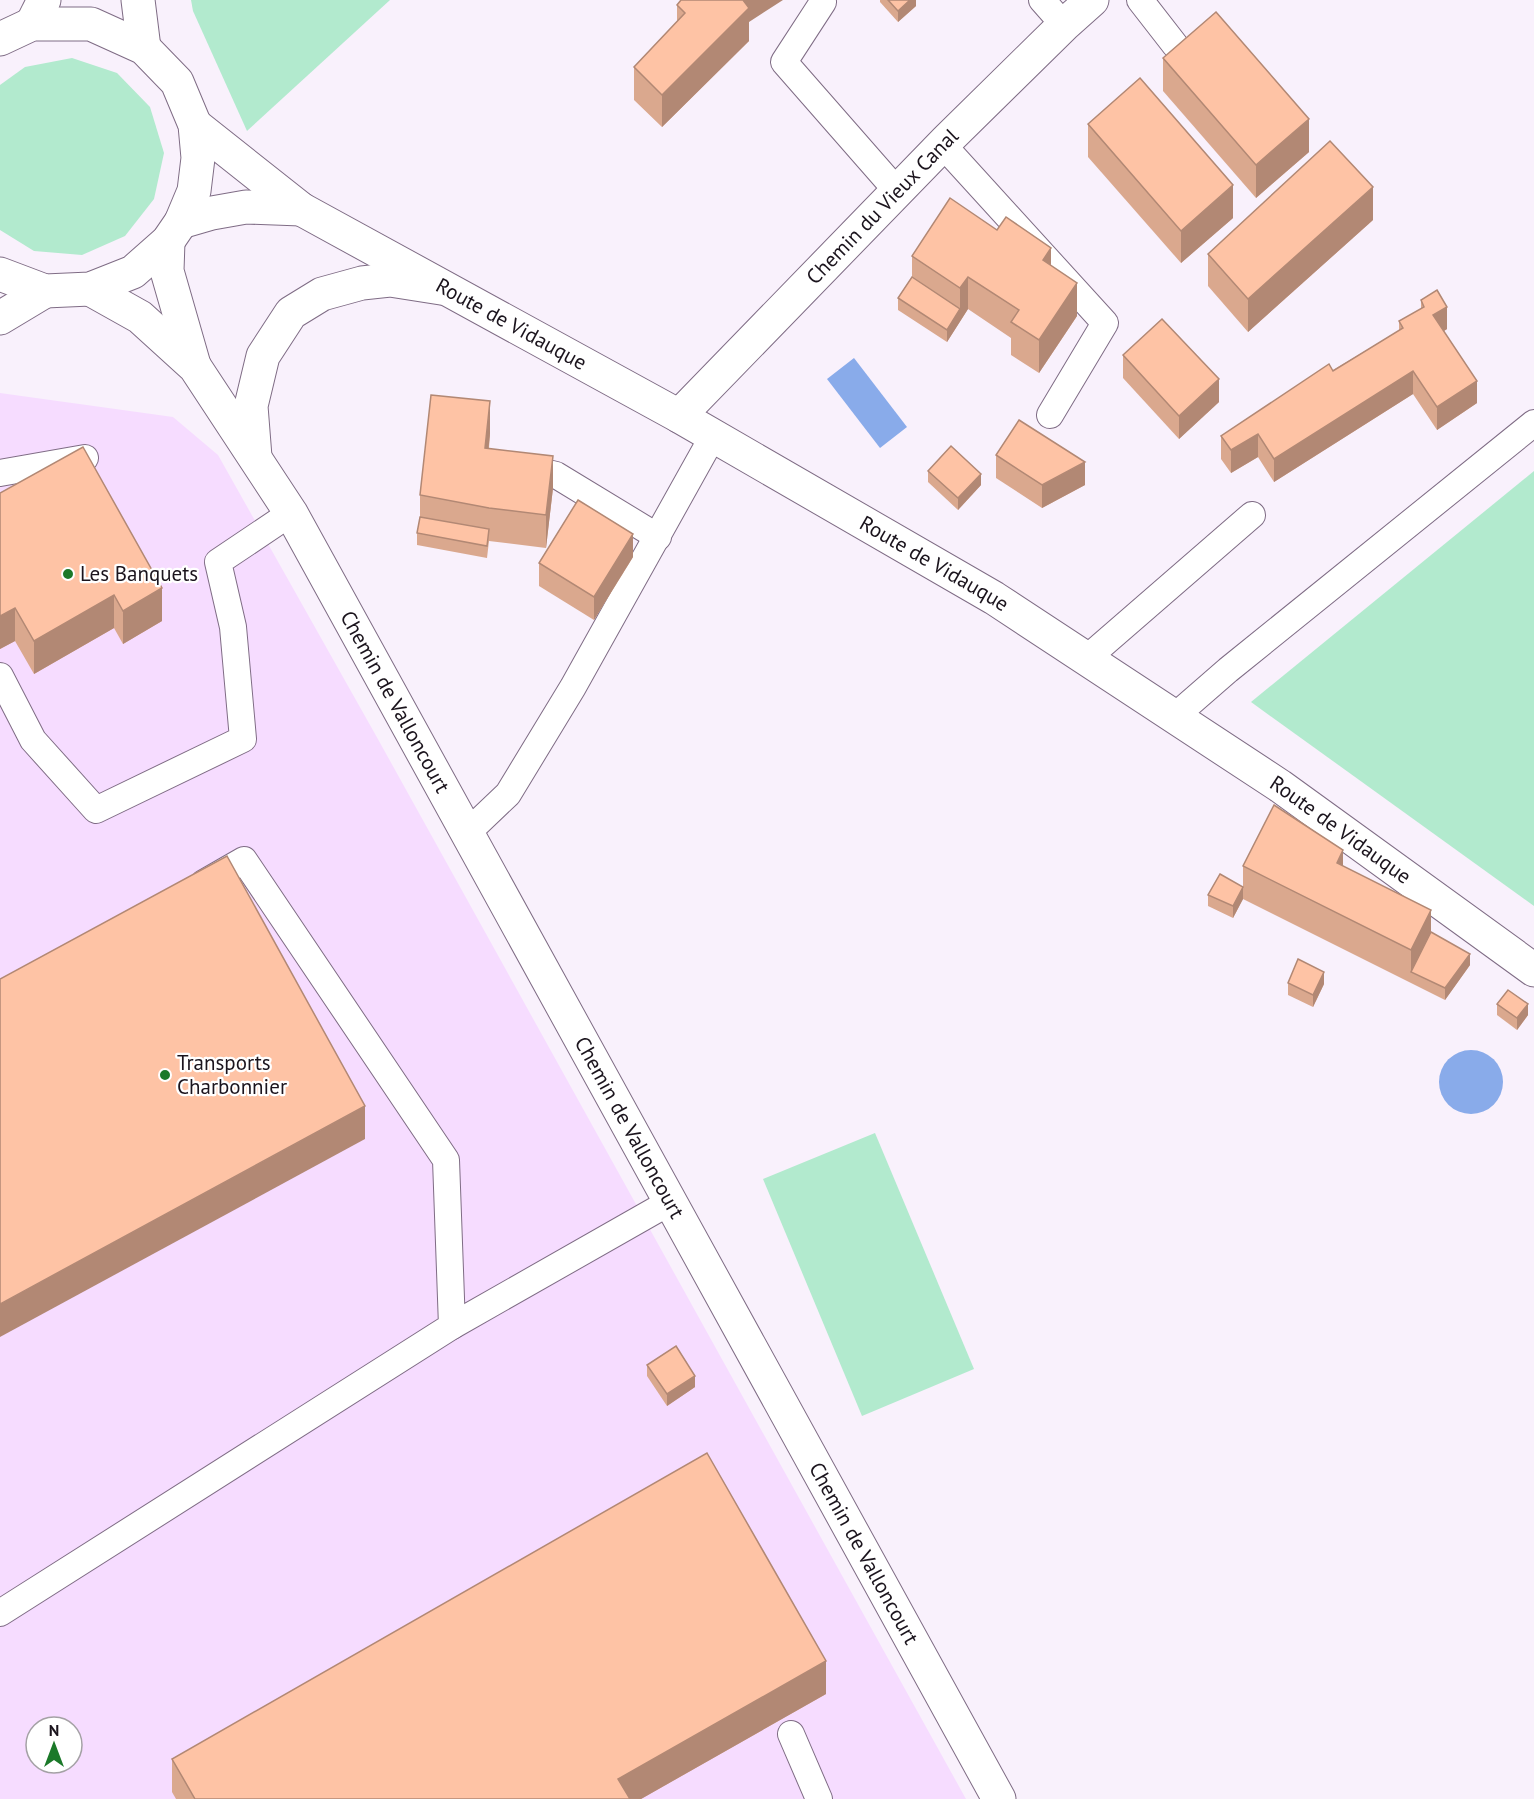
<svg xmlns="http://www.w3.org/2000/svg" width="1534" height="1799" viewBox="0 0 1534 1799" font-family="'PT Sans',sans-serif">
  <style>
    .built { fill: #f6dcff; fill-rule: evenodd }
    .green { fill: #b2eace }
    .water { fill: #89abea }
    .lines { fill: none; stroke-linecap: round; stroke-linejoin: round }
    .service-casing { stroke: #7f6c85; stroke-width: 28 }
    .minor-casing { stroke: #7f6c85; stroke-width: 35 }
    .tertiary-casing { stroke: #7f6c85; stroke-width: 35 }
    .service { stroke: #fff; stroke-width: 26 }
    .minor { stroke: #fff; stroke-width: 33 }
    .tertiary { stroke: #fff; stroke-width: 33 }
    .wall { fill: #daa88e }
    .shaded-wall { fill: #b28874 }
    .building { fill: #fec3a5; stroke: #b28874; stroke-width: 1.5 }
    .poi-dot { fill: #1b7929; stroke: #fff; stroke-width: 2 }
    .labels { text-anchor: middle; stroke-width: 4.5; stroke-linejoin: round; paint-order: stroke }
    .street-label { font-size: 21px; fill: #1b141d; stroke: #fff }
    .poi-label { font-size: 21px; fill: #1b141d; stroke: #fff; text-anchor: start }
  </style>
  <rect width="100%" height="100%" fill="#f9f1fc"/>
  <path class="built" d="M 0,393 L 173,417 L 218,455 L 379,741 L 966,1799 L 0,1799 ZM 36,1727 L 72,1727 L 72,1763 L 36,1763 Z"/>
  <g class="green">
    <path d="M 191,0 L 390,0 L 247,131 L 193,11 Z"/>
    <path d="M 72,58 L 117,73 L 150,107 L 164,153 L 154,199 L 125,236 L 82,255 L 34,251 L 0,230 L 0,85 L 25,67 Z"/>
    <path d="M 1534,471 L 1534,906 L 1251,702 Z"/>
    <path d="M 875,1133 L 974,1369 L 862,1416 L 763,1179 Z"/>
  </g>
  <g class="water">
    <path d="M 854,358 L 907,427 L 880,448 L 827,379 Z"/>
    <circle cx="1471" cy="1082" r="32"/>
  </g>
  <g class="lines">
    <defs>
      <g id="service">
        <path d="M 1042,0 L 1064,25"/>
        <path d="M 1140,0 L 1175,45"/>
        <path d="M 823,2 L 784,62 L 897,191"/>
        <path d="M 942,144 L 1105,323 L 1050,415"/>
        <path d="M 519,466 L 556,475 L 658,537"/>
        <path d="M 0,473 L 85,458"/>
        <path d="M 1086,659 L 1252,515"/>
        <path d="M 0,676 L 33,740 L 96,810 L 243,739 L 233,627 L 218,562 L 291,513"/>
        <path d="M 1174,717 L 1228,670 L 1534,423"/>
        <path d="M 467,833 L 508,794 L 573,687 L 713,436"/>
        <path d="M 452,1326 L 670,1202"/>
        <path d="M 0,1613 L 452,1326 L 446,1160 L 244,860 L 204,883"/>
        <path d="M 791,1734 L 819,1799"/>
      </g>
      <g id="minor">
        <path d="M 138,0 L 144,48"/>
        <path d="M 32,24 L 44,0"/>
        <path d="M 168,241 L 167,271 L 194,365"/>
        <path id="s1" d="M 90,289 L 140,317 L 195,367 L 291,513 L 999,1799"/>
        <path id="s2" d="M 679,416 L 947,140 L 1064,25 L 1092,0"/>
        <path d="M 255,457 L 251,406 L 263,356 L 291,313 L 322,294 L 362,283 L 390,280 L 441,288"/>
      </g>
      <g id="tertiary">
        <path d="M 0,39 L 32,24 L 91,24 L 144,48 L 177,82 L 195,125 L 198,158 L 194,191 L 181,222 L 168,241 L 133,272 L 90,289 L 45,291 L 0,274"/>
        <path id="s3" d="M 195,125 L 301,209 L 679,416 L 994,598 L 1280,786 L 1534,970"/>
        <path d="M 181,222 L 212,213 L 246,207 L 301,209"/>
        <path d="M 0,318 L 45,291"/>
      </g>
    </defs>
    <use href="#service" class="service-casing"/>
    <use href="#minor" class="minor-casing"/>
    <use href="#tertiary" class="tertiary-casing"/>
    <use href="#service" class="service"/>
    <use href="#minor" class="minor"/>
    <use href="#tertiary" class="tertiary"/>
  </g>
  <g class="wall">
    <path d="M 880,0 L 916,0 L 916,6 L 898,22 L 880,2 Z"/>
    <path d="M 677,5 L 749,22 L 749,41 L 662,127 L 634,100 L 634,67 L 677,22 Z"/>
    <path d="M 1163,58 L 1309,152 L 1256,198 L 1163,91 Z"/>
    <path d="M 1088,124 L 1233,218 L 1181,263 L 1088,157 Z"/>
    <path d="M 1373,220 L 1248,332 L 1208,286 L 1208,254 Z"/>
    <path d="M 912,256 L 1051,265 L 1077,316 L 1039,373 L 1011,355 L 1011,338 L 968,309 L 947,342 L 898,310 L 898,298 L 912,277 Z"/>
    <path d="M 1421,300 L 1447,329 L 1444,331 L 1477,403 L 1437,430 L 1413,394 L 1274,482 L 1258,457 L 1231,473 L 1221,459 L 1221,436 L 1399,331 L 1399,321 L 1421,309 Z"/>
    <path d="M 1123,355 L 1219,402 L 1179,439 L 1123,378 Z"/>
    <path d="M 490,434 L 489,448 L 553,488 L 546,548 L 489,541 L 487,558 L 417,545 L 417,533 L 420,517 L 420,495 Z"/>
    <path d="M 996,455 L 1085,485 L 1042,508 L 996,478 Z"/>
    <path d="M 928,471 L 981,485 L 958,510 L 928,482 Z"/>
    <path d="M 0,493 L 162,621 L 123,644 L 114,628 L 34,674 L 15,641 L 0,649 Z"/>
    <path d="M 633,557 L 594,620 L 539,586 L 539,563 Z"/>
    <path d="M 1243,866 L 1343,866 L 1431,932 L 1470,965 L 1445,1000 L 1243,899 L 1233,918 L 1208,906 L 1208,895 L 1243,887 Z"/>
    <path d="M 1288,983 L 1324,984 L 1313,1007 L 1288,995 Z"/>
    <path d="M 1497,1004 L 1528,1015 L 1517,1030 L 1497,1015 Z"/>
    <path d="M 647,1365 L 695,1387 L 667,1406 L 647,1376 Z"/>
    <path d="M 826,1694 L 641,1799 L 176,1799 L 172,1792 L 172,1759 Z"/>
  </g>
  <g class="shaded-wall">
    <path d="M 740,0 L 783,0 L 749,22 L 749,41 L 662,127 L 662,95 Z"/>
    <path d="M 910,0 L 916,0 L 916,6 L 898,22 L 898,11 Z"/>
    <path d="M 1309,119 L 1309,152 L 1256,198 L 1256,165 Z"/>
    <path d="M 1233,185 L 1233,218 L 1181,263 L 1181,231 Z"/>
    <path d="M 1373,187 L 1373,220 L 1248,332 L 1248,299 Z"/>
    <path d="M 1051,248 L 1051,281 L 1043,260 Z"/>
    <path d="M 968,277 L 968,309 L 947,342 L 947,330 L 960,309 L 960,288 Z"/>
    <path d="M 1077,283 L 1077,316 L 1039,373 L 1039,340 Z"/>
    <path d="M 1447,307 L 1447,329 L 1433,338 L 1433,315 Z"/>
    <path d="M 1413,371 L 1413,394 L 1274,482 L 1274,459 Z"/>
    <path d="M 1219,379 L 1219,402 L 1179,439 L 1179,416 Z"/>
    <path d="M 1477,381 L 1477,403 L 1437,430 L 1437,407 Z"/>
    <path d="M 490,401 L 490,434 L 485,481 L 485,448 Z"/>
    <path d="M 1258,434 L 1258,457 L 1231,473 L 1231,450 Z"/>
    <path d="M 553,456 L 553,488 L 546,548 L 546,515 Z"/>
    <path d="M 1085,462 L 1085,485 L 1042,508 L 1042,485 Z"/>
    <path d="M 981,474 L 981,485 L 958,510 L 958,498 Z"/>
    <path d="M 633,534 L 633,557 L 594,620 L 594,597 Z"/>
    <path d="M 162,588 L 162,621 L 123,644 L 123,611 Z"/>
    <path d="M 114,595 L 114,628 L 34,674 L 34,641 Z"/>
    <path d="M 15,608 L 15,641 L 0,649 L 0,616 Z"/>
    <path d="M 1343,850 L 1343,883 L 1337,863 Z"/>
    <path d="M 1243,887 L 1243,899 L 1233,918 L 1233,906 Z"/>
    <path d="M 1431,910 L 1431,943 L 1411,972 L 1411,983 L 1411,950 Z"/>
    <path d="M 1470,954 L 1470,965 L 1445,1000 L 1445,988 Z"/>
    <path d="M 1324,972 L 1324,984 L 1313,1007 L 1313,995 Z"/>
    <path d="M 1528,1004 L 1528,1015 L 1517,1030 L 1517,1018 Z"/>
    <path d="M 365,1106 L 365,1139 L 0,1337 L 0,1304 Z"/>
    <path d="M 695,1376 L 695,1387 L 667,1406 L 667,1394 Z"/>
    <path d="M 826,1661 L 826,1694 L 641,1799 L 618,1799 L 618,1779 Z"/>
  </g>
  <g class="building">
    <path d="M 681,0 L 743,0 L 749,8 L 662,95 L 634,67 L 685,13 L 677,5 Z"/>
    <path d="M 888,0 L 910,0 L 898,11 Z"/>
    <path d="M 1216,12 L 1309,119 L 1256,165 L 1163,58 Z"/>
    <path d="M 1140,78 L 1233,185 L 1181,231 L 1088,124 Z"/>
    <path d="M 1330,141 L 1373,187 L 1248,299 L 1208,254 Z"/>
    <path d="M 950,198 L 997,230 L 1006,217 L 1051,248 L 1043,260 L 1077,283 L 1039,340 L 1011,322 L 1019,310 L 968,277 L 960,288 L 912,256 Z"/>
    <path d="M 912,277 L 960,309 L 947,330 L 898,298 Z"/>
    <path d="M 1437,290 L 1447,307 L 1433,315 L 1477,381 L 1437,407 L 1413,371 L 1274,459 L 1258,434 L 1231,450 L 1221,436 L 1329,364 L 1333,371 L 1403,328 L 1399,321 L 1424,307 L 1421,300 Z"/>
    <path d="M 1162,319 L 1219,379 L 1179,416 L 1123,355 Z"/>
    <path d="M 431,395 L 490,401 L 485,448 L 553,456 L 546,515 L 489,508 L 420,495 Z"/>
    <path d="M 1019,420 L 1085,462 L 1042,485 L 996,455 Z"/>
    <path d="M 951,446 L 981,474 L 958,498 L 928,471 Z"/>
    <path d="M 83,447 L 162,588 L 123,611 L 114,595 L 34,641 L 15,608 L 0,616 L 0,493 Z"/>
    <path d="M 578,500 L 633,534 L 594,597 L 539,563 Z"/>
    <path d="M 420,517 L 489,529 L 487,546 L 417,533 Z"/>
    <path d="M 1274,805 L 1343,850 L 1337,863 L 1431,910 L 1411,950 L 1243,866 Z"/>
    <path d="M 227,856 L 365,1106 L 0,1304 L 0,979 Z"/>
    <path d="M 1220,874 L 1243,887 L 1233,906 L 1208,895 Z"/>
    <path d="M 1431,932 L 1470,954 L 1445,988 L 1411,972 Z"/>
    <path d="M 1298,959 L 1324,972 L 1313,995 L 1288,983 Z"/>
    <path d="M 1508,990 L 1528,1004 L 1517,1018 L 1497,1004 Z"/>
    <path d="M 676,1346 L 695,1376 L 667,1394 L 647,1365 Z"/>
    <path d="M 707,1453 L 826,1661 L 618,1779 L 630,1799 L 195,1799 L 172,1759 Z"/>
  </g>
  <g class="poi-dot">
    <circle cx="68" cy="574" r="6"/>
    <circle cx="165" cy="1075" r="6"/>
  </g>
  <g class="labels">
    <g class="street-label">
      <text dy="7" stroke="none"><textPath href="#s2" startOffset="292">Chemin du Vieux Canal</textPath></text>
      <text dy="7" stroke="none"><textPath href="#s3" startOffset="375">Route de Vidauque</textPath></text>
      <text dy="7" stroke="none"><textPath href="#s3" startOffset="861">Route de Vidauque</textPath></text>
      <text dy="7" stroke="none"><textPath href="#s1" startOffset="522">Chemin de Valloncourt</textPath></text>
      <text dy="7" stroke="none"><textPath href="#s3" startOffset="1347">Route de Vidauque</textPath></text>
      <text dy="7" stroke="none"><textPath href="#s1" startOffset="1008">Chemin de Valloncourt</textPath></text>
      <text dy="7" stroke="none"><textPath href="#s1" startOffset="1494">Chemin de Valloncourt</textPath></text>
    </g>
    <g class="poi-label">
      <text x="80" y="581">Les Banquets</text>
      <text x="177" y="1070">Transports<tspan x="177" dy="24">Charbonnier</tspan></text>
    </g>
  </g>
  <g transform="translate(54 1745)"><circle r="28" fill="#ffffff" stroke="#a4a1a5" stroke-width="1.5"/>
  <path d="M0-4.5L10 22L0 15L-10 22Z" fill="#1b7929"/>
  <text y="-9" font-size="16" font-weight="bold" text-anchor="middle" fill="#1b141d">N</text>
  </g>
</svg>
